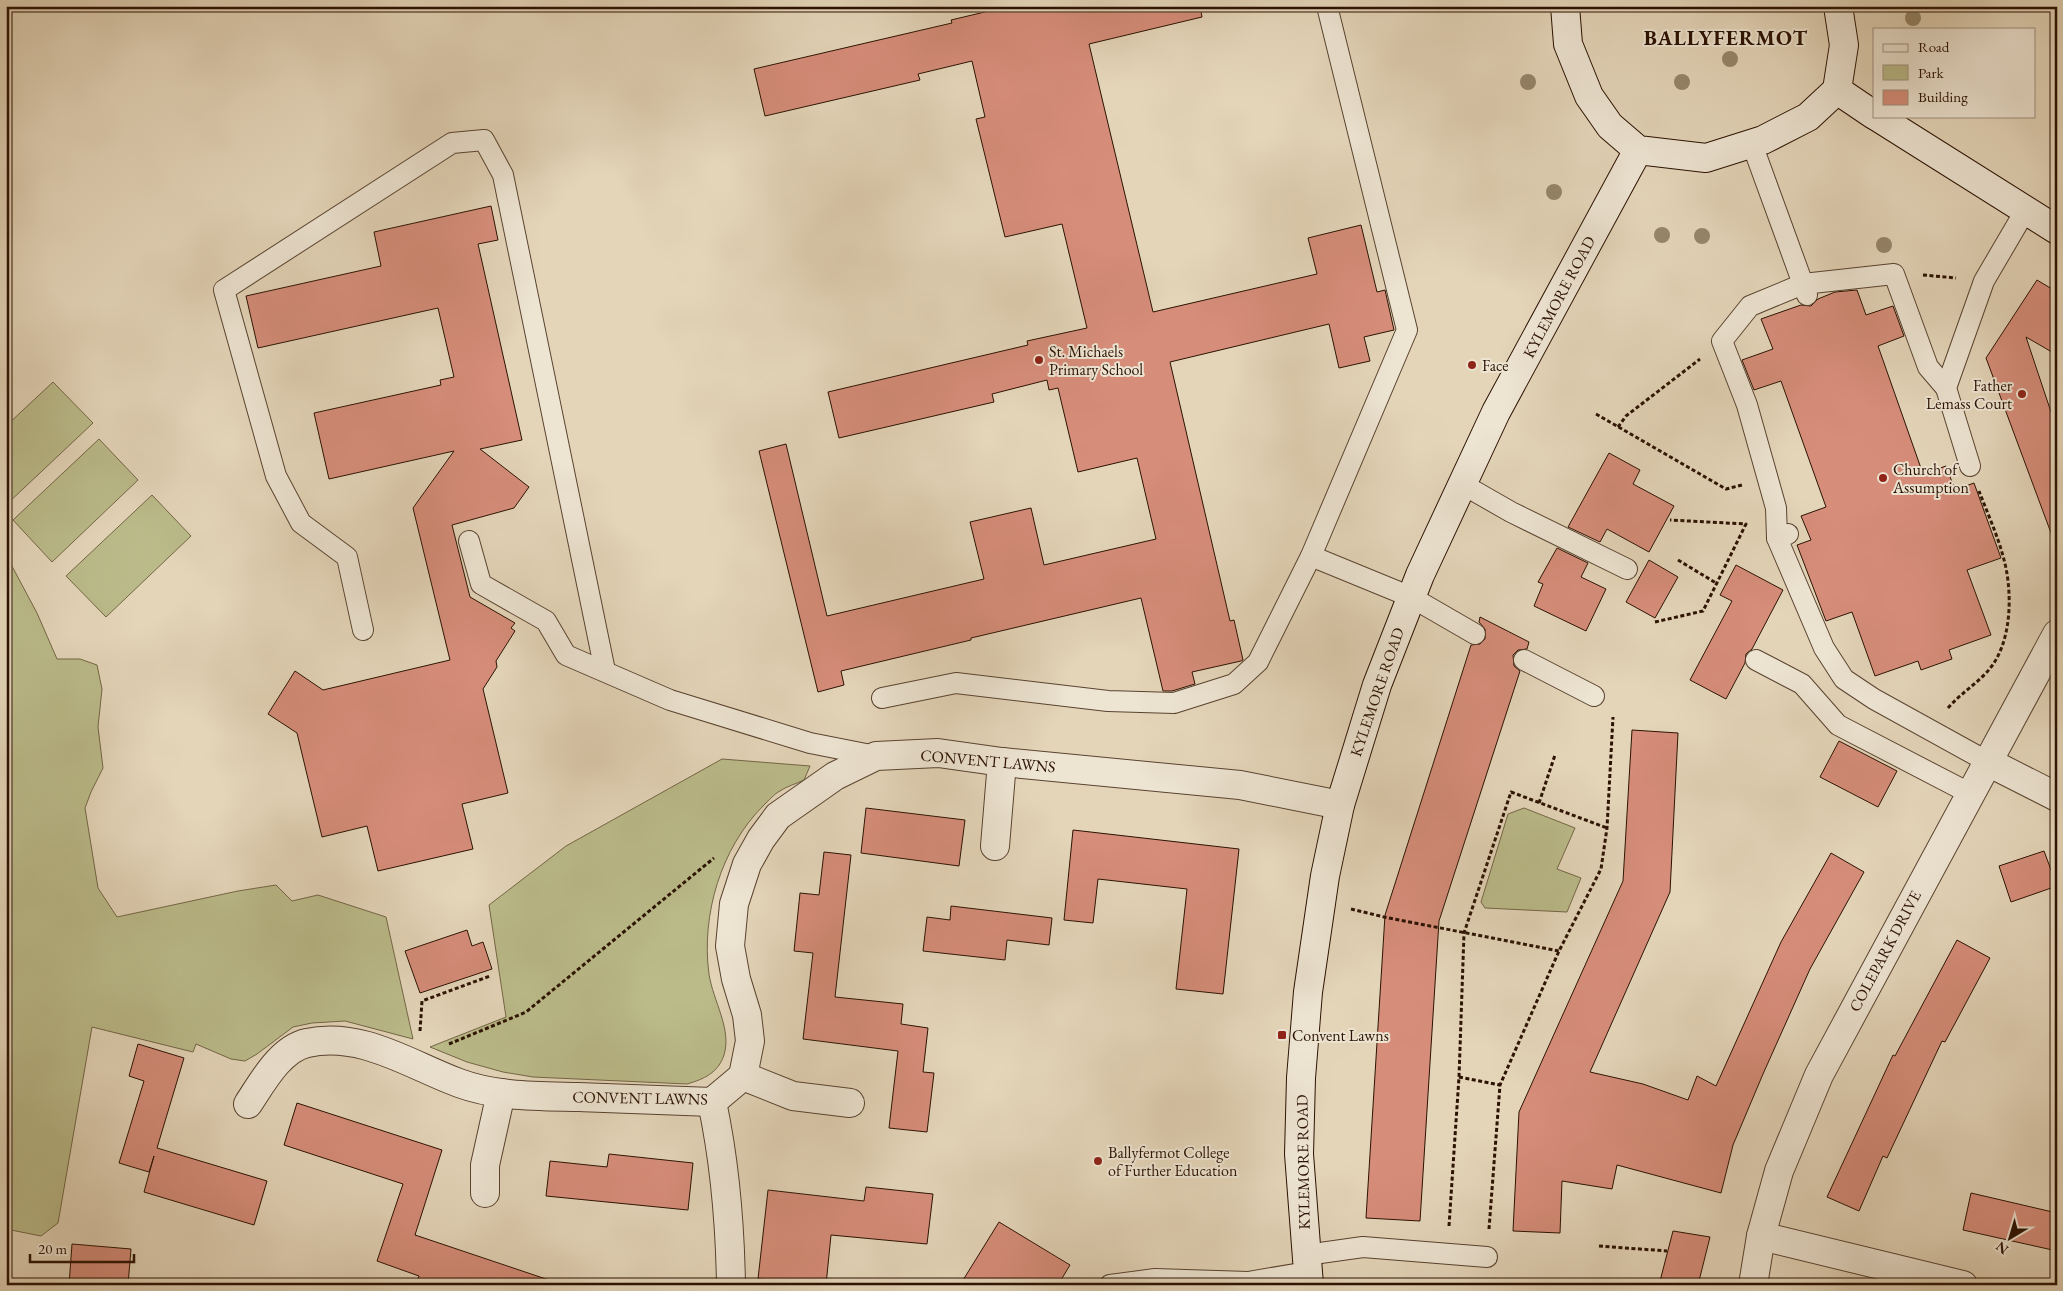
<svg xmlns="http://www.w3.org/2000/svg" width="2063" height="1291" viewBox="0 0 2063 1291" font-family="'EB Garamond',serif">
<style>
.green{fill:#bbbb8a;stroke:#736646}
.building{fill:#d68d7a;stroke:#2b1202}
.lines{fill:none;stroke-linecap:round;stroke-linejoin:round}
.lane-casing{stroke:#594330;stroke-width:22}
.street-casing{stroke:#594330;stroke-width:30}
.secondary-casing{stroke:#2b1202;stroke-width:30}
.path{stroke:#2b1202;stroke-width:3;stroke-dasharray:4 2.5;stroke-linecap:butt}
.lane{stroke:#ede4d2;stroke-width:20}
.street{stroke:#ede4d2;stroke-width:28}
.secondary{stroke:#ede4d2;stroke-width:28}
.tree{fill:#96866b}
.poi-dot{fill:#8f2418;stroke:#ede4d2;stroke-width:2}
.labels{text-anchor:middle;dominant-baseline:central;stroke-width:4;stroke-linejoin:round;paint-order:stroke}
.street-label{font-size:16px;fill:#2b1202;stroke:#ede4d2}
.poi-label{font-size:16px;fill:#2b1202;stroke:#ede4d2;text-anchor:start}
.district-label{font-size:21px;font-weight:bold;letter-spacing:1px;fill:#2b1202;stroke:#ede4d2}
</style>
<rect width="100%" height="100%" fill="#e4d5b9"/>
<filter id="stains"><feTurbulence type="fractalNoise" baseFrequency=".004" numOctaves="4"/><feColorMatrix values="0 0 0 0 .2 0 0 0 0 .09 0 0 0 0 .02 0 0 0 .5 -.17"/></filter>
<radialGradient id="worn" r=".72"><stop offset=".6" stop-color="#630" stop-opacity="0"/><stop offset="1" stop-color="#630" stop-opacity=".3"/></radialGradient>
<!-- green -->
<g class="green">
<path d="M 53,382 L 93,423 L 7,504 L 6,426 Z"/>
<path d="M 99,439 L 138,480 L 52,562 L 13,520 Z"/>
<path d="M 152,495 L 191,536 L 106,617 L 66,576 Z"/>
<path d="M 6,555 L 37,613 L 57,659 L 80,659 L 97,665 L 102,689 L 98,727 L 103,768 L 91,792 L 85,808 L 98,888 L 117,917 L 238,891 L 276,885 L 292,901 L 318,895 L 386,917 L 413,1039 L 345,1021 L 312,1023 L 293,1027 L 257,1054 L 245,1061 L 231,1059 L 196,1044 L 193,1052 L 92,1027 L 58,1223 L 41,1236 L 6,1229 Z"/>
<path d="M 722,759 L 810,766 L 804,780 C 796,784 787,786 780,791 C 774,794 768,801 763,806 C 721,848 701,915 709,974 C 713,1001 732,1029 724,1055 C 718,1073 704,1079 687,1084 L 533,1077 L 503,1072 L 467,1062 L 430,1047 L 506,1017 L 489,905 L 566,846 Z"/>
<path d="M 1524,808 L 1575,828 L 1557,869 L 1581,878 L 1567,912 L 1485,908 L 1481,902 L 1508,814 Z"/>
</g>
<!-- building -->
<g class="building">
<path d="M 1010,6 L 1200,6 L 1202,17 L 1089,44 L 1153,312 L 1317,274 L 1308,238 L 1361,225 L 1377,292 L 1385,290 L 1394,330 L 1364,337 L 1370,361 L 1339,368 L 1329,324 L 1170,362 L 1230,621 L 1234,620 L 1243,660 L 1241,661 L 1192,672 L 1195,684 L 1172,691 L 1163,691 L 1141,598 L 971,638 L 971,640 L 841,671 L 844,685 L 818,692 L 759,451 L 786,444 L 827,616 L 984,579 L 970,522 L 1031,508 L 1044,565 L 1156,539 L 1137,458 L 1078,472 L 1058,388 L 1049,390 L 1047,380 L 992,394 L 994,402 L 839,438 L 828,392 L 1028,345 L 1027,341 L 1087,328 L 1062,224 L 1005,237 L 976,119 L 985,117 L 972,61 L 918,74 L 920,80 L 765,116 L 754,69 L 952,23 L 951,20 Z"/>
<path d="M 491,206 L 498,240 L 478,244 L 522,440 L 480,449 L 529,487 L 514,508 L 452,525 L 470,597 L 515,623 L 511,628 L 515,631 L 496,661 L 497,667 L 483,689 L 508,793 L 462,804 L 473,849 L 378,871 L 367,826 L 322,837 L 297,733 L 268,714 L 295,671 L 323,690 L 450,660 L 413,508 L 454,451 L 329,479 L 314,413 L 441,385 L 440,380 L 454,377 L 438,308 L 258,348 L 246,296 L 381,266 L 374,232 Z"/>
<path d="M 2037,280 L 2057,292 L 2057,355 L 2026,337 L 2057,430 L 2057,541 L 2054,541 L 1986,358 Z"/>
<path d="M 1857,290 L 1866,315 L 1893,306 L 1904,336 L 1878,346 L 1923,474 L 1946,466 L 1955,490 L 1974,483 L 2001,558 L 1967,570 L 1991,635 L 1949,650 L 1952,659 L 1921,670 L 1918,661 L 1875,676 L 1852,612 L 1826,621 L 1797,545 L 1811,540 L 1801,516 L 1826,507 L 1781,381 L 1754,390 L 1742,360 L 1773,349 L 1761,319 L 1801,305 L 1811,306 L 1818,299 L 1835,292 Z"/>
<path d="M 1609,453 L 1640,470 L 1633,484 L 1674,506 L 1649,552 L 1607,529 L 1600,542 L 1568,527 Z"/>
<path d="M 1557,548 L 1588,563 L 1581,577 L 1606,589 L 1586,631 L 1534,606 L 1543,584 L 1538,582 Z"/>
<path d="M 1649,560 L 1678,577 L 1655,618 L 1626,602 Z"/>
<path d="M 1736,565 L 1783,590 L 1752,649 L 1746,654 L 1745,663 L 1726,699 L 1690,680 L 1732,601 L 1720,595 Z"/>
<path d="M 1480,617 L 1529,642 L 1527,649 L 1518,650 L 1513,655 L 1514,666 L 1520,671 L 1439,921 L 1420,1221 L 1366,1218 L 1385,915 L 1471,645 L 1480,644 L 1485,639 L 1485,629 L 1479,622 Z"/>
<path d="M 1632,730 L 1678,733 L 1670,892 L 1590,1072 L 1643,1084 L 1688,1100 L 1697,1076 L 1716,1086 L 1781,942 L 1831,853 L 1864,872 L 1810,969 L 1763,1074 L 1733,1145 L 1721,1193 L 1617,1165 L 1612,1189 L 1562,1181 L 1560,1233 L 1513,1231 L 1519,1112 L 1623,881 Z"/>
<path d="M 1839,741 L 1897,771 L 1878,807 L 1820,777 Z"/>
<path d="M 866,808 L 965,820 L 959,866 L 861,853 Z"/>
<path d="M 1073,830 L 1239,849 L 1223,994 L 1176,989 L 1187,889 L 1098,879 L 1093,923 L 1064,920 Z"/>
<path d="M 2044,851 L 2057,886 L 2011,902 L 1999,866 Z"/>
<path d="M 824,852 L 851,855 L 835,997 L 903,1004 L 901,1024 L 928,1028 L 923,1072 L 934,1073 L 927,1132 L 889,1128 L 898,1051 L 803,1039 L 813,953 L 794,951 L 800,893 L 819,895 Z"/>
<path d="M 951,906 L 1052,918 L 1049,945 L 1007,940 L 1005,960 L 923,951 L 927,917 L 950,920 Z"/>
<path d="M 467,930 L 472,946 L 483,942 L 492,969 L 420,993 L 405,951 Z"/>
<path d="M 1957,940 L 1990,958 L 1945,1042 L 1942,1041 L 1887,1158 L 1883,1156 L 1859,1211 L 1827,1197 L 1893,1055 L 1895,1056 Z"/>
<path d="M 138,1044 L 184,1058 L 157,1148 L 267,1181 L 254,1225 L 144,1192 L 154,1156 L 149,1172 L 119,1163 L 144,1081 L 129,1076 Z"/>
<path d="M 297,1103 L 442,1150 L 415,1235 L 549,1280 L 548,1285 L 416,1285 L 419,1276 L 377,1261 L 403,1184 L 284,1145 Z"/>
<path d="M 609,1154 L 693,1163 L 688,1210 L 546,1196 L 550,1161 L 607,1167 Z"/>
<path d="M 866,1187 L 933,1194 L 927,1244 L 831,1235 L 826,1285 L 758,1279 L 768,1190 L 864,1201 Z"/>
<path d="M 1971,1193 L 2057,1213 L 2057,1251 L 1963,1230 Z"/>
<path d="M 999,1222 L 1070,1265 L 1058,1285 L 960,1285 Z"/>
<path d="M 1673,1231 L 1710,1237 L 1698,1285 L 1659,1285 Z"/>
<path d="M 72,1244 L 131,1249 L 128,1285 L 69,1285 Z"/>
</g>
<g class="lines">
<!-- lane casing -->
<g class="lane-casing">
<g id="lane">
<path d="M 1752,144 L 1807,295"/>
<path d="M 1970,466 L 1946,388 L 1984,281 L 2025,211"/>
<path d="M 1462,484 L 1511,512 L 1627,569"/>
<path d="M 1788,534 L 1777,538 L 1824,648 L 1844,679 L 1874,699 L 1988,762"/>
<path d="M 1777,538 L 1776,508 L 1747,405 L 1722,341 L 1750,306 L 1803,284 L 1894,274 L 1928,367 L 1946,388"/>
<path d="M 469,541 L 481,584 L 546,621 L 566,655 L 670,700 L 810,743 L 876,756"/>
<path d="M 1311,556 L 1411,597 L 1475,634"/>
<path d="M 363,630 L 347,557 L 301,523 L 276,476 L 224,290 L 452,143 L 484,140 L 503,175 L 605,671"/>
<path d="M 1524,660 L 1594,696"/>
<path d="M 1756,660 L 1802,684 L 1838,725 L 1971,794"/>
<path d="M 882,698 L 956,683 L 1108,701 L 1174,703 L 1234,684 L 1258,662 L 1311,556 L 1407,330 L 1327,6"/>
<path d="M 1306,1255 L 1363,1247 L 1487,1257"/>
<path d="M 1110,1285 L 1155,1279 L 1248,1282 L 1307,1272"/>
</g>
</g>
<!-- street casing -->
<g class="street-casing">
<g id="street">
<path d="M 1988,762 L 2057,797"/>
<path d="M 995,846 L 1002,762"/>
<path d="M 743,1076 L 793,1096 L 850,1103"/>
<path d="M 712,1102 C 725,1163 730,1223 731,1285"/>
<path d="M 248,1104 C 262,1083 280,1049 307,1043 C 362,1031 410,1065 459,1083 C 496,1097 539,1096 579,1097 C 623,1099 667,1100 712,1102 L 743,1076 L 750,1041 L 747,1015 L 736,979 L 730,946 L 734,904 L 747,864 L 761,839 L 778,816 L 835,776 L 876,756 L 938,753 L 1002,762 L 1240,785 L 1340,805"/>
<path d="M 485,1193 L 485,1165 L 501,1093"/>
<path d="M 1761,1236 L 1963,1285"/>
<path d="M 1753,1285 L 1761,1236 L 1779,1171 L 1819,1075 L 2057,634"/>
</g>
</g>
<!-- secondary casing -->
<g class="secondary-casing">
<g id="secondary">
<path d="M 1565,6 L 1568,44 L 1589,96 L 1610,126 L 1638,150 L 1706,158 L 1763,140 L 1808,117 L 1837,90 L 1844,45 L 1838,6"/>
<path d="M 1837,90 L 1874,115"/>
<path d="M 1876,116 L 2057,230"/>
<path d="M 1309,1285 L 1299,1154 L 1301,1078 L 1308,992 L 1325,876 L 1340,805 L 1377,685 L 1420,575 L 1496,412 L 1638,150"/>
</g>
</g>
<!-- path -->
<g class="path">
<path d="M 1923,275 L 1956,278"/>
<path d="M 1596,414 L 1726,489 L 1742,485"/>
<path d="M 1618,427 L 1626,416 L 1700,359"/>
<path d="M 1678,560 L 1716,583"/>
<path d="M 1655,622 L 1703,611 L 1746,524 L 1670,520"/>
<path d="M 1948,708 C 1960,694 1975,685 1987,672 C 2013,644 2013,590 2003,556 C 1997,534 1987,512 1979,491"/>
<path d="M 1539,803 L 1555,755"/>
<path d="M 1351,909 L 1384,917 L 1559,951"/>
<path d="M 420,1031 L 422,1001 L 490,976"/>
<path d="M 449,1044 L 526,1012 L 714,858"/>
<path d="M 1459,1077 L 1500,1085"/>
<path d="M 1449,1226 L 1459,1077 L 1464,933 L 1511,792 L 1607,828"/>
<path d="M 1489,1229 L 1500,1085 L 1559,951 L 1601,869 L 1607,828 L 1613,717"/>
<path d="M 1599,1246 L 1667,1251"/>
</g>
<!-- lane -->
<use href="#lane" class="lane"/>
<!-- street -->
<use href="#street" class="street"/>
<!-- secondary -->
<use href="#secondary" class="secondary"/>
</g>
<!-- trees -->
<g class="tree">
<circle cx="1913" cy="18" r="8"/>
<circle cx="1730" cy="59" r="8"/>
<circle cx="1528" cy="82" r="8"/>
<circle cx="1682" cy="82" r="8"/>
<circle cx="1554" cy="192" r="8"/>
<circle cx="1662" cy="235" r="8"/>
<circle cx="1702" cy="236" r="8"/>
<circle cx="1884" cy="245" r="8"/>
</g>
<!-- markers -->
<g class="poi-dot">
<circle cx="1039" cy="360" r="5"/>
<circle cx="1472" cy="365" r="5"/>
<circle cx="2022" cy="394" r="5"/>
<circle cx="1883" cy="478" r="5"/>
<rect x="1277" y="1030" width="10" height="10" rx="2.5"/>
<circle cx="1098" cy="1161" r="5"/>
</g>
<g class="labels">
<!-- street labels -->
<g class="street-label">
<text transform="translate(1559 297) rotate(-62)">KYLEMORE ROAD</text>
<text transform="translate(1377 692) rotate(-71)">KYLEMORE ROAD</text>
<text transform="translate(988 761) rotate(5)">CONVENT LAWNS</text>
<text transform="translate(1885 951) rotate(-62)">COLEPARK DRIVE</text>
<text transform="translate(640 1098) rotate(1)">CONVENT LAWNS</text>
<text transform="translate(1303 1162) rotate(-91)">KYLEMORE ROAD</text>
</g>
<!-- poi labels -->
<g class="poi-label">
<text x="1049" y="351">St. Michaels<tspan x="1049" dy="18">Primary School</tspan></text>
<text x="1482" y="365">Face</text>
<text x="2012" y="385" text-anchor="end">Father<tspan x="2012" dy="18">Lemass Court</tspan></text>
<text x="1893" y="469">Church of<tspan x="1893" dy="18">Assumption</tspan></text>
<text x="1292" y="1035">Convent Lawns</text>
<text x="1108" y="1152">Ballyfermot College<tspan x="1108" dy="18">of Further Education</tspan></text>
</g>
<!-- district labels -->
<g class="district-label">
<text x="1726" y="37">BALLYFERMOT</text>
</g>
</g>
<!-- margin -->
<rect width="2063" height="1291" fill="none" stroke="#e4d5b9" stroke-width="25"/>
<rect x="8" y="8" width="2048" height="1276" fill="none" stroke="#2b1202" stroke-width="2.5"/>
<rect x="12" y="12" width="2038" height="1266" fill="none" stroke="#2b1202"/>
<!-- legend -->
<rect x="1873" y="28" width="162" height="90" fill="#ede4d2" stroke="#9f907f"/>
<rect x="1883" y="44" width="25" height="8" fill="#ede4d2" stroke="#9f907f"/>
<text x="1918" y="52" font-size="15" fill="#2b1202">Road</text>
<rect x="1883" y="65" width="25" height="15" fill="#bbbb8a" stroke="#9f907f"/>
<text x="1918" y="78" font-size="15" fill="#2b1202">Park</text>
<rect x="1883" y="90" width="25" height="15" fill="#d68d7a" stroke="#9f907f"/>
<text x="1918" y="102" font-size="15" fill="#2b1202">Building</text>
<!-- north arrow -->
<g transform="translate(2010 1238) rotate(218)" stroke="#ede4d2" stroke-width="4" paint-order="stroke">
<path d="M0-4L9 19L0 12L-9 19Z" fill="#2b1202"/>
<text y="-8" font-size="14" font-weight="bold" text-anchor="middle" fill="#2b1202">N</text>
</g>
<!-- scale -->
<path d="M30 1254v8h104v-8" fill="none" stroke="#2b1202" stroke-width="2.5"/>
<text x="38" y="1254" font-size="15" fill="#2b1202" stroke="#ede4d2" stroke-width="4" paint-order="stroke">20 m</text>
<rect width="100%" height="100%" filter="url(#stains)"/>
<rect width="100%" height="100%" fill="url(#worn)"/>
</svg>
